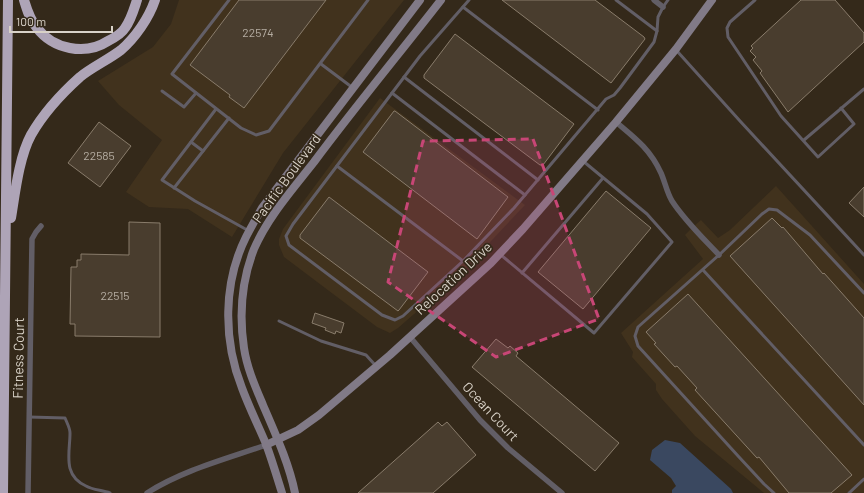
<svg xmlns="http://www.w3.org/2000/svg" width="864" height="493" viewBox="0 0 864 493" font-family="Barlow,sans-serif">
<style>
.built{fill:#41321d}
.water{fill:#3a4860}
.building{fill:#493d2e;stroke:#897c6b}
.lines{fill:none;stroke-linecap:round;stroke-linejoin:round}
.lane{stroke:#625e66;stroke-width:3}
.street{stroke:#625e66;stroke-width:5.5}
.secondary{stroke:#817a87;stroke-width:8}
.highway{stroke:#aea4b7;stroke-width:10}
.marked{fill:#c84676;fill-opacity:0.2;stroke:#c84676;stroke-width:3;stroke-dasharray:8 5;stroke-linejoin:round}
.labels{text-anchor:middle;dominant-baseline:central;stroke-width:3.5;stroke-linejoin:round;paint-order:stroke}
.number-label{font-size:12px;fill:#b5ada2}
.street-label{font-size:14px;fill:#d9d2c8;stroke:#34291a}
</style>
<rect width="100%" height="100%" fill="#34291a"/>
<!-- built -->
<g class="built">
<path d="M 179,0 L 404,0 L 283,153 L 232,237 L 188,209 L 149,207 L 126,192 L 162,140 L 119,105 L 98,81 L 153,47 L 171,24 Z"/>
<path d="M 380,98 L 525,205 L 461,273 L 398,328 L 390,333 L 377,327 L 284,257 L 279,245 L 279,239 L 283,229 Z"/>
<path d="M 776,186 L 864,284 L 864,493 L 764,493 L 695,436 L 662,399 L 656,390 L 656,384 L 632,357 L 633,352 L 621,333 L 703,259 L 685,235 L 693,227 L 701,220 L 718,238 L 730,230 Z"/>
</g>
<!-- water -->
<path class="water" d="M 665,440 L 680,443 L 731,489 L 733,493 L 672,493 L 672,490 L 676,486 L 671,478 L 650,460 L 652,450 Z"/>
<!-- building -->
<g class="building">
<path d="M 239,0 L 326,0 L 244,108 L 229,97 L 230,95 L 190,65 Z"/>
<path d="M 502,0 L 595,0 L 644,37 L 645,39 L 611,83 Z"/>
<path d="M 801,0 L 835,0 L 864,33 L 864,42 L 788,112 L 760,73 L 762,71 L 753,60 L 756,57 L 750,51 L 753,48 L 751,46 Z"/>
<path d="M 455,34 L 574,124 L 543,165 L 540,165 L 424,78 L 424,75 Z"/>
<path d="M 394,111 L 395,111 L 508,197 L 477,239 L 363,152 Z"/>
<path d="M 99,122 L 131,146 L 100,187 L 68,163 Z"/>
<path d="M 864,187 L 864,217 L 849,203 Z"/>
<path d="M 606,191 L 651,228 L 583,309 L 538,272 Z"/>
<path d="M 329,197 L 428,272 L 399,310 L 398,311 L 300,238 L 300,235 Z"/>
<path d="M 772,218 L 782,228 L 783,227 L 823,274 L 824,273 L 864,318 L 864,405 L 730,256 Z"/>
<path d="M 129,222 L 160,223 L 160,337 L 75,336 L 75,324 L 70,324 L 71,267 L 77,267 L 77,260 L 81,260 L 81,254 L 129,255 Z"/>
<path d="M 688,294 L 852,475 L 831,493 L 789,493 L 759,457 L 757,458 L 695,390 L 697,388 L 677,366 L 675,367 L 654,344 L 656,343 L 646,332 Z"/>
<path d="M 315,313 L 344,323 L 341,333 L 336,331 L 335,334 L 325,330 L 326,328 L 312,323 Z"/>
<path d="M 496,339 L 508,348 L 510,346 L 518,353 L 516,356 L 619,443 L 595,471 L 472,367 Z"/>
<path d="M 438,422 L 442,426 L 447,422 L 476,455 L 433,493 L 358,493 Z"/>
</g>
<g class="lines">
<!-- lane -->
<g class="lane">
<path d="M 229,0 L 172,74 L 241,128 L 256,135 L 269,131 L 368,0"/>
<path d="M 469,0 L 420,56 L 293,224 L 286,236 L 289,245 L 382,315 L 395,320 L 403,316 L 463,261 L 514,208 L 606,99 L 614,95 L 620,88 L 654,42 L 657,31 L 658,17 L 663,7 L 668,0"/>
<path d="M 616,0 L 657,31"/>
<path d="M 755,0 L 730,22 L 727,28 L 728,37 L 781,116 L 818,157 L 854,124 L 841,108"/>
<path d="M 463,7 L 598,110"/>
<path d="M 677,51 L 740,121 L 864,255"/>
<path d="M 321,64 L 353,88"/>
<path d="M 404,77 L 538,180"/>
<path d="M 162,91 L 184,107 L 196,93"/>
<path d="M 392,93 L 525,195"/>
<path d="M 216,109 L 162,180 L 195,201 L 249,231"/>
<path d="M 804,140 L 864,89"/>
<path d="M 191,142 L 203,151"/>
<path d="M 337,166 L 463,261"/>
<path d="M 174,188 L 229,118"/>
<path d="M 501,255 L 594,333 L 672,242 L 647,214 L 583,161"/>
<path d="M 703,270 L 864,445"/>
<path d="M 522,273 L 603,178"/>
<path d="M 279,321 L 321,341 L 366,355 L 376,366"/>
<path d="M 29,417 L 65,418 C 67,423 70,428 70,433 C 70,453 62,475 86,486 C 93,490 102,490 110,493"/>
<path d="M 774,493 L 764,484 L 739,457 L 638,346 L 635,336 L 638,327 L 719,255 L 762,214 L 769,209 L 777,210 L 810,235 L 864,293"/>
<path d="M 849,493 L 864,479"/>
</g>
<!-- street -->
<g class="street">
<path d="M 654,0 L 663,7"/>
<path d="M 616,122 C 635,138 650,149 661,173 C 665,182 667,193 672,201 C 685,221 703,238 719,255"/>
<path d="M 410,337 L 480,420 L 508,448 L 562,493"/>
<path d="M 28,493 L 32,239 L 36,232 L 41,226"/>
<path d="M 147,493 C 183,470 226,459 266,445"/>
</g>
<!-- secondary -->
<g class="secondary">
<path d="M 266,445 L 298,430 L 319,415 L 390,355 L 491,263 L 523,229 L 616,122 L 676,49 L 712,0"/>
<path d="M 282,493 C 277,477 272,460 266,444 C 258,425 249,407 242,388 C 223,340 223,283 246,237 C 251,227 257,217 262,208 L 420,0"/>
<path d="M 295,493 C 289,463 275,433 263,405 C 255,386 247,368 244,348 C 239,315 242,280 254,249 C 268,217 292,190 314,162 C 355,107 399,54 441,0"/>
</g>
<!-- highway -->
<g class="highway">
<path d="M 24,0 C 27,10 30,20 37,28 C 53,49 85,56 108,41 C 114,38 122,33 125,28 C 131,20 134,9 137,0"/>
<path d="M 11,218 C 15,194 19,157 31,135 C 43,114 61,94 80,77 C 92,67 108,60 121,50 C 135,38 149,18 155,0"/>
<path d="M 3,493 L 8,0"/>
</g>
</g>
<!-- marked area -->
<path class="marked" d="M 533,139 L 599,319 L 496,357 L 388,282 L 423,141 Z"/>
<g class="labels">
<!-- number labels -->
<g class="number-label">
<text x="258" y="32">22574</text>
<text x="99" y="155">22585</text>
<text x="115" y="295">22515</text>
</g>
<!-- street labels -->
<g class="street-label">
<text transform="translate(286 178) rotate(-54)">Pacific Boulevard</text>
<text transform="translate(453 278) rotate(-43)">Relocation Drive</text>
<text transform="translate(18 358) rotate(-89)">Fitness Court</text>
<text transform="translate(491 411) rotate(47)">Ocean Court</text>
</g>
</g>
<!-- scale -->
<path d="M10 26v6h102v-6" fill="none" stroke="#d9d2c8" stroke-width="2"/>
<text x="16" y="26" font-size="12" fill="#d9d2c8" stroke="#34291a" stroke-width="3" paint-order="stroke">100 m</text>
</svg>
